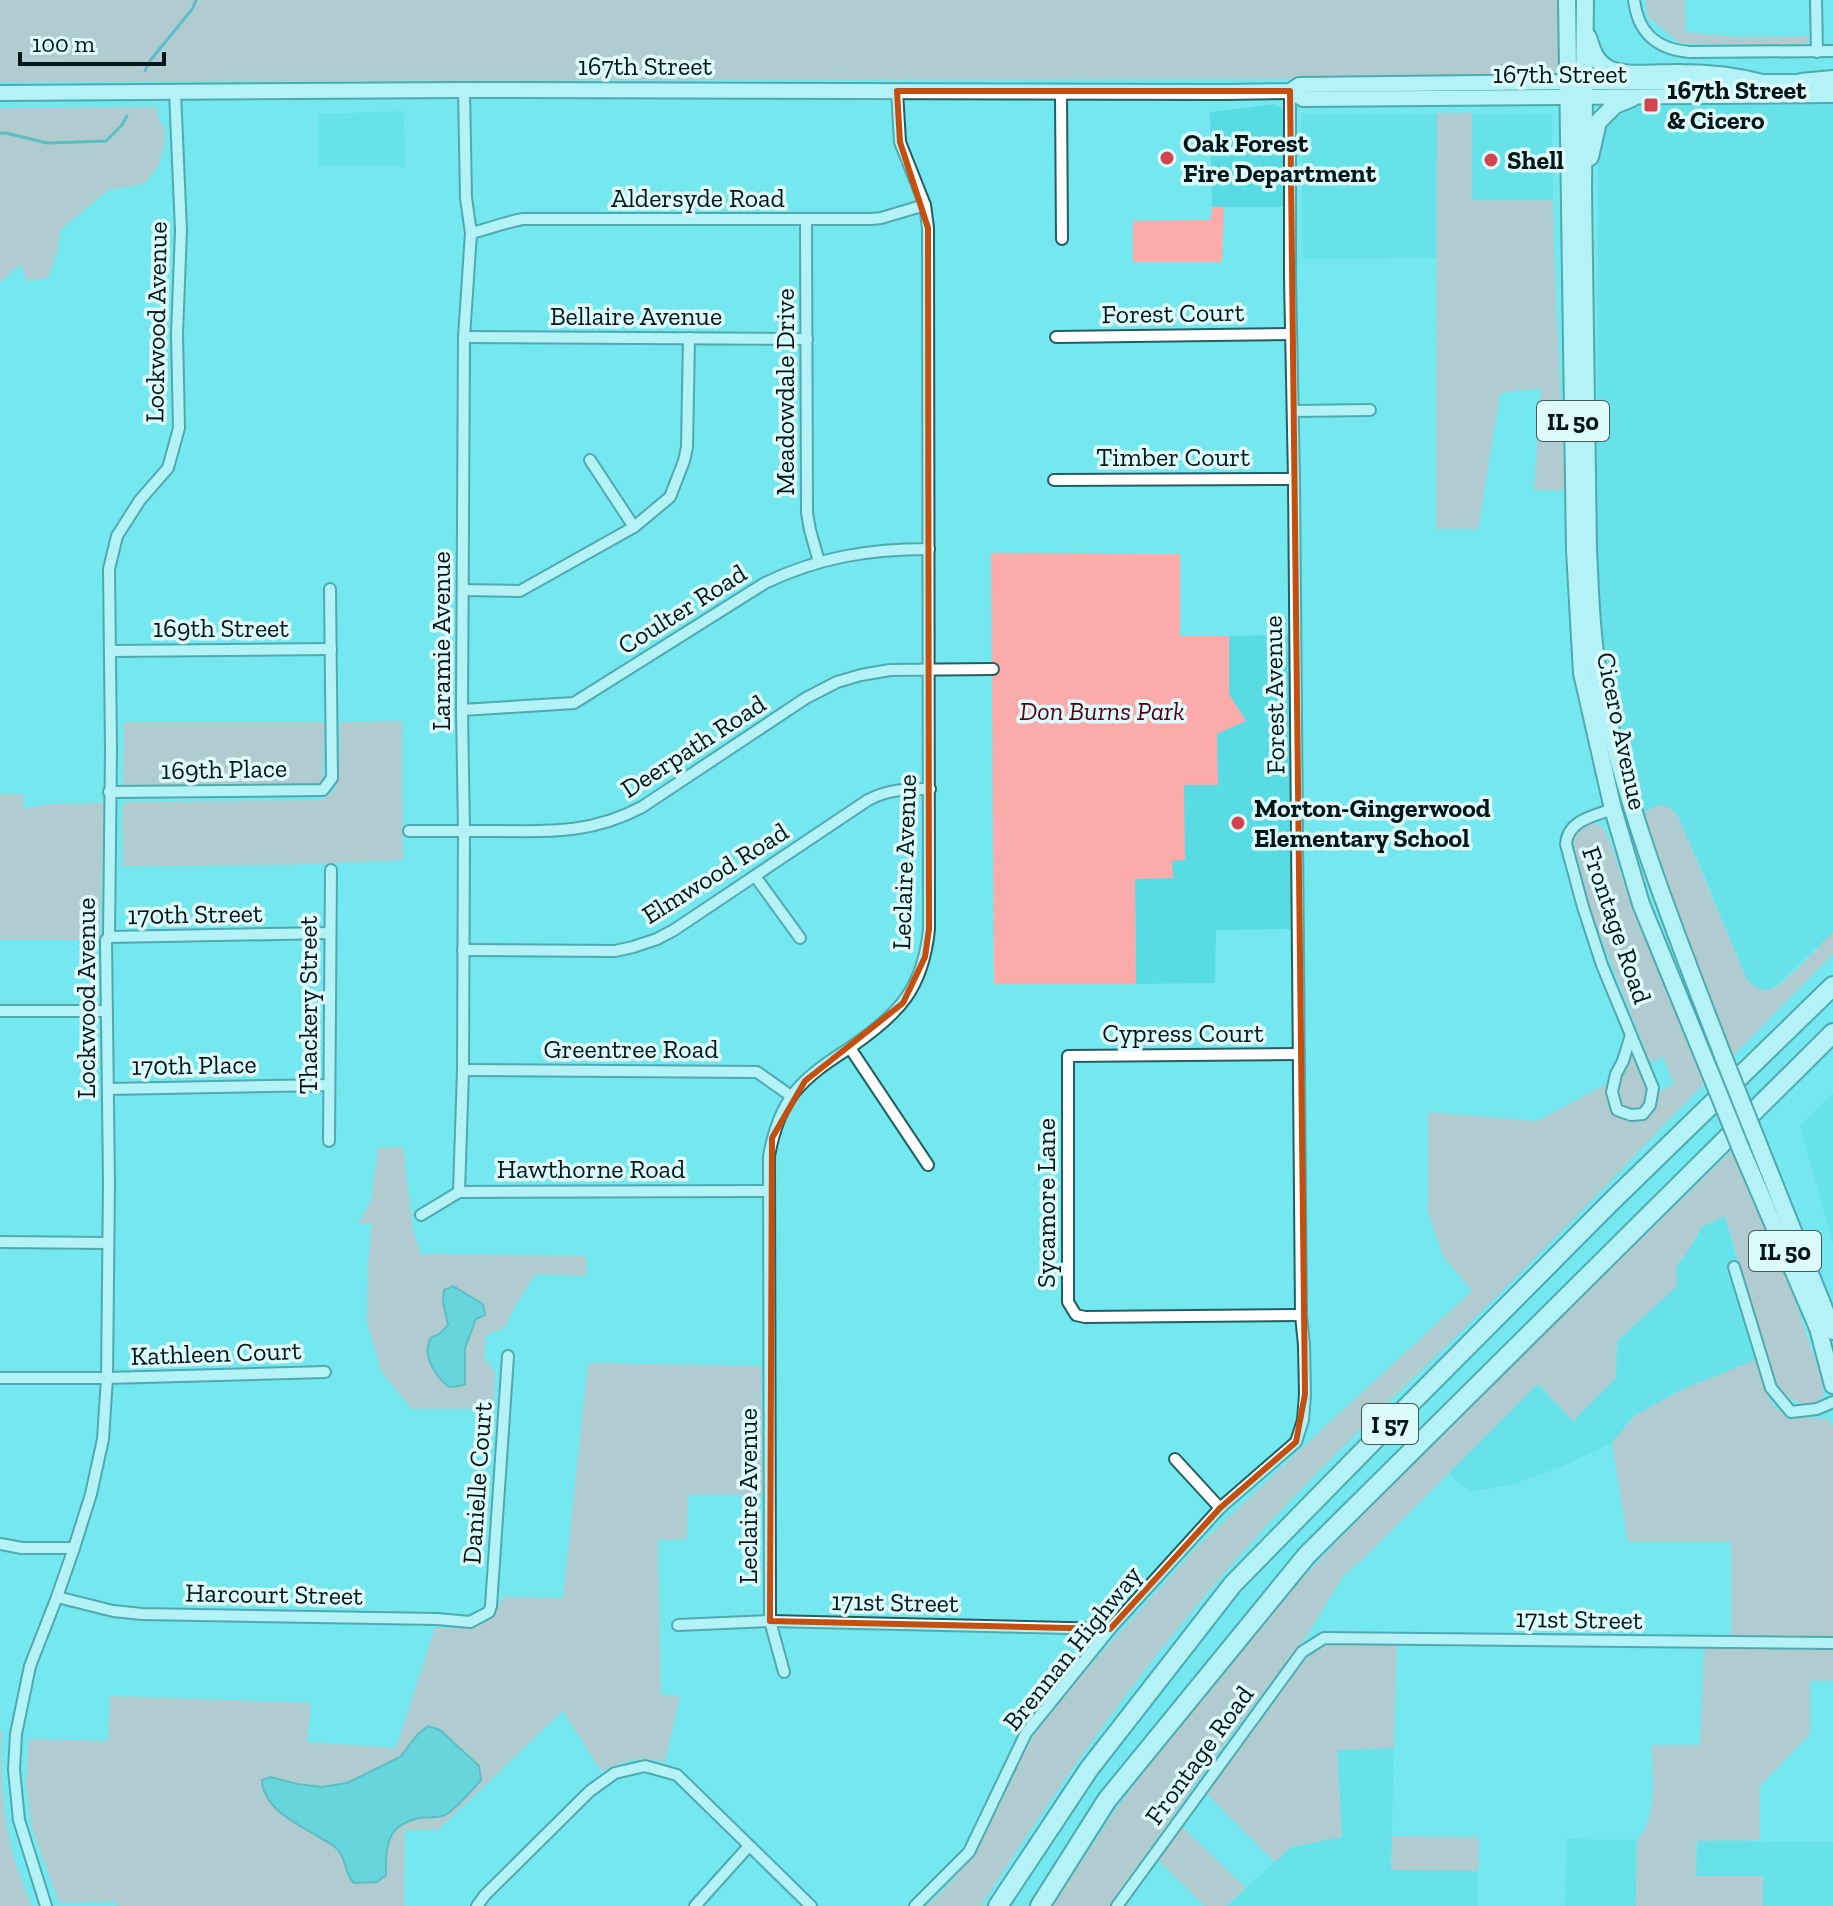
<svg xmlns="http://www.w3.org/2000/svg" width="1833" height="1906" viewBox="0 0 1833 1906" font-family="'Zilla Slab',serif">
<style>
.built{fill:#58dbe3}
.green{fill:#fbacaa;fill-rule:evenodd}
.water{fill:#58bfc6;stroke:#3e8c91;stroke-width:2}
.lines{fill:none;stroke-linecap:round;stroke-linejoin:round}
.stream{stroke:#3e8c91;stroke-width:3}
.street-casing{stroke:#215f63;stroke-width:14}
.secondary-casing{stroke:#215f63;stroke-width:18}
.primary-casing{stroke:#215f63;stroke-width:20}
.highway-casing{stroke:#215f63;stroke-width:22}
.street{stroke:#fff;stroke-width:10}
.secondary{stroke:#fff;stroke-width:14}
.primary{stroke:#fff;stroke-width:16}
.highway{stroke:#fff;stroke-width:18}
.primary-bridge-casing{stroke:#215f63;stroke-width:20;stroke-linecap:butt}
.primary-bridge{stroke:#fff;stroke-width:16}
.marked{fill:none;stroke:#c54f0e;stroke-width:6;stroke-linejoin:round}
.poi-dot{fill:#d4444e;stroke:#ddfbfd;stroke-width:3}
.labels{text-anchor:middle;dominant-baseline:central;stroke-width:7;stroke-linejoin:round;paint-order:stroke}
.shield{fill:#ddfbfd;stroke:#425a5b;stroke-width:2}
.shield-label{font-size:24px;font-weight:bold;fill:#001516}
.street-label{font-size:26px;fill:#001516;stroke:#ddfbfd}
.poi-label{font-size:26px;font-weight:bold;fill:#001516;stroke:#ddfbfd;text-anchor:start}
.park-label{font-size:26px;font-style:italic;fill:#54000e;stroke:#ddfbfd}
</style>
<rect width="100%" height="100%" fill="#75e8ef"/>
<!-- built -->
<g class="built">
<path d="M 1274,104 L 1281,108 L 1284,114 L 1284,207 L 1212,207 L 1210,112 Z"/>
<path d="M 1833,104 L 1833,932 L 1781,982 L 1769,990 L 1758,989 L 1747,981 L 1697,857 L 1641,818 L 1601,627 L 1597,544 L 1598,148 L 1601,126 L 1614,113 L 1631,106 Z"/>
<path d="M 404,111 L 405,167 L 318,167 L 318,114 Z"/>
<path d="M 1303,113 L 1437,113 L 1438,258 L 1303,259 L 1301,114 Z"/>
<path d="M 1472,113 L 1552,113 L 1553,200 L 1472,200 Z"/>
<path d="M 1289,635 L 1292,929 L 1216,930 L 1215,983 L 1136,984 L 1135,879 L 1173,877 L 1172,861 L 1184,785 L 1217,733 L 1229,694 L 1229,636 Z"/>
<path d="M 1833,1094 L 1833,1243 L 1800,1126 Z"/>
<path d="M 1724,1215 L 1766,1356 L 1679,1391 L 1634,1416 L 1612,1443 L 1563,1466 L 1511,1485 L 1472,1491 L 1460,1485 L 1448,1472 L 1538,1384 L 1574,1421 L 1616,1378 L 1617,1341 L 1677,1286 L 1676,1267 L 1690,1248 L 1702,1227 Z"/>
<path d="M 1394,1748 L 1391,1870 L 1478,1871 L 1477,1906 L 1226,1906 L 1291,1847 L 1342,1836 L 1337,1749 Z"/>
<path d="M 1567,1839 L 1637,1840 L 1636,1906 L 1565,1906 Z"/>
<path d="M 1697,1840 L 1833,1842 L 1833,1906 L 1763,1906 L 1763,1876 L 1696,1876 Z"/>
</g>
<!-- green -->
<g class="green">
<path d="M 0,0 L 1562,0 L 1560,68 L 1549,76 L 1541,78 L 0,82 Z"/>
<path d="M 1645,0 L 1685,0 L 1686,32 L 1738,37 L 1810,36 L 1806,45 L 1681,44 L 1648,17 Z"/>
<path d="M 157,107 L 159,120 L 165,129 L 165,141 L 159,165 L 144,184 L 108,190 L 60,230 L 57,253 L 48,278 L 26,281 L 21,264 L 0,282 L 0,108 Z"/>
<path d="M 1437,113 L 1472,113 L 1472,200 L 1553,200 L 1554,254 L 1565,490 L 1534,490 L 1541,388 L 1500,393 L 1478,529 L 1436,529 Z"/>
<path d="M 1212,207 L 1224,207 L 1222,262 L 1133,262 L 1133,221 L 1211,220 Z"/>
<path d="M 991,553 L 1180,554 L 1180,636 L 1229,636 L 1229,694 L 1246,721 L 1217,734 L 1218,785 L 1184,785 L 1185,860 L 1172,861 L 1173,878 L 1135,879 L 1136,984 L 994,984 Z"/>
<path d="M 402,721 L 403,860 L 286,865 L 123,866 L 122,807 L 126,802 L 321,800 L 334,791 L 339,776 L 340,722 Z"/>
<path d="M 124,722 L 324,722 L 323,781 L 317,785 L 123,786 Z"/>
<path d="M 0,794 L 24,794 L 24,809 L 51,804 L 104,803 L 100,940 L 0,940 Z"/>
<path d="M 1663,805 L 1671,809 L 1678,816 L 1747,980 C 1754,986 1760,992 1770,989 C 1786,984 1820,945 1833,932 L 1833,954 L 1732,1057 L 1681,932 L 1641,818 C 1646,809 1652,807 1663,805 Z"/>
<path d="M 1589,822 L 1602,826 L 1609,839 L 1634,912 L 1704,1084 C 1631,1158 1560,1235 1485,1308 C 1401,1391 1313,1472 1235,1561 C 1140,1669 1058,1785 981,1906 L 927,1906 L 955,1878 L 981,1838 L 1031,1739 L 1079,1678 L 1197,1547 L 1304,1446 L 1472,1291 L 1443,1256 L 1428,1212 L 1428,1112 L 1537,1121 L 1608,1083 C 1608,1089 1607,1098 1609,1104 C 1615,1126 1648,1124 1657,1105 C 1658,1101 1658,1096 1658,1092 L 1674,1084 L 1663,1057 L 1650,1062 L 1587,901 L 1573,840 L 1580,829 Z"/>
<path d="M 1631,1049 C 1636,1061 1647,1077 1647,1090 C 1647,1116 1616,1117 1616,1090 C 1616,1078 1627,1061 1631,1049 Z"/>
<path d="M 403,1147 L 413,1230 L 421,1254 L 586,1256 L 587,1276 L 535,1274 L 510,1315 L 505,1328 L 486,1335 L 484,1358 L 495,1372 L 494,1409 L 412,1409 L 382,1373 L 367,1322 L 368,1260 L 372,1224 L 358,1224 L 371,1200 L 378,1148 ZM 453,1286 L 483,1304 L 465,1348 L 465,1383 L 433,1336 L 440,1334 L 448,1324 L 443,1302 Z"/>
<path d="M 1732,1150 L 1792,1291 L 1821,1378 L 1824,1395 L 1812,1405 C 1785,1402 1782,1394 1771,1370 L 1725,1216 L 1702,1227 L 1690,1248 L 1676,1267 L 1677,1286 L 1617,1341 L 1616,1378 L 1573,1421 L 1538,1384 L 1363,1559 L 1343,1576 L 1308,1634 L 1222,1747 L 1109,1906 L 1052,1906 L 1114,1812 L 1168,1739 L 1283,1598 L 1426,1449 Z"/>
<path d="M 1757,1359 C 1771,1412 1771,1417 1829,1419 L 1833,1427 L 1833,1640 L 1731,1640 L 1731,1542 L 1628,1542 L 1612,1443 L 1634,1416 L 1679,1391 Z"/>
<path d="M 588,1363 L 761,1366 L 763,1495 L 688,1495 L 687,1539 L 658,1540 L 661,1695 L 680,1696 L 665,1762 C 640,1756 623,1761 601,1771 L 563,1711 L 438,1830 L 405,1830 L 404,1906 L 118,1906 L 117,1902 L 59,1903 L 32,1828 L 26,1784 L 29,1739 L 108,1741 L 110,1696 L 311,1703 L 307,1742 L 396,1748 L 435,1628 C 466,1628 491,1633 502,1597 L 563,1598 ZM 418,1734 C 448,1740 475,1746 481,1780 C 474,1788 453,1811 445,1815 C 438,1818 428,1817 420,1818 C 386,1825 386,1845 385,1875 L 347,1876 L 344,1860 L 337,1848 L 287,1817 L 297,1784 L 322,1787 L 347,1783 L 401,1757 Z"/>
<path d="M 1332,1643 L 1397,1644 L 1394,1748 L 1337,1750 L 1342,1837 L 1291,1847 L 1275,1862 L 1204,1791 L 1298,1666 L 1316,1650 Z"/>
<path d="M 1704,1648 L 1833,1650 L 1833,1681 L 1810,1681 L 1810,1734 L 1760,1786 L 1760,1840 L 1697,1841 L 1696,1876 L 1763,1876 L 1763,1906 L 1636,1906 L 1637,1840 C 1659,1816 1652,1776 1652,1745 L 1700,1745 Z"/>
<path d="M 0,1731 L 2,1731 C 0,1774 3,1816 14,1858 C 19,1874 26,1890 31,1906 L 0,1906 Z"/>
<path d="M 1180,1825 L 1246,1888 L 1226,1906 L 1205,1906 L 1155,1857 Z"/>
<path d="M 1392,1836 L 1479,1837 L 1478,1871 L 1391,1870 Z"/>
</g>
<!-- water -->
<g class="water">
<path d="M 453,1286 L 483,1304 L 485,1315 L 476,1319 L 465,1348 L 465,1384 L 460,1386 L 449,1387 C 437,1378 423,1358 429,1342 C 432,1334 433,1338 439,1334 C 441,1333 446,1327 448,1325 L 443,1302 L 444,1290 Z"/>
<path d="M 428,1726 L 440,1730 L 479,1766 L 481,1780 C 474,1788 453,1811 445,1815 C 438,1818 428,1817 420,1818 C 386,1825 386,1845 386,1875 L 377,1882 L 354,1883 C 344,1873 347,1860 338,1850 C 334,1845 328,1842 322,1839 C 300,1825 263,1810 262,1780 L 271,1777 L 297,1784 L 322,1787 L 347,1783 L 400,1757 L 418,1734 Z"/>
</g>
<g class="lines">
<!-- stream -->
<g class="stream">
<path d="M 145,71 L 149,62 L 193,8 L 196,0"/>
<path d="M 0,133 L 6,133 L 47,143 L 106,141 L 122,125 L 127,116"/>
</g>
<!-- street casing -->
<g class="street-casing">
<g id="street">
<path d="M 1634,0 C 1638,33 1656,49 1689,52 L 1833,51"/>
<path d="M 1816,0 L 1817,52"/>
<path d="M 1061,92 L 1062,239"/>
<path d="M 806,220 L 807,513 L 810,530 L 819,562"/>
<path d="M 471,233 C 489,229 505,222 523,219 L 871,219 L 881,218 L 925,205"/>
<path d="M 464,337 L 807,339"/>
<path d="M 1056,337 L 1291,334"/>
<path d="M 1293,411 L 1370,410"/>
<path d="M 590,460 L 634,527"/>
<path d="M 1054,480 L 1294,479"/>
<path d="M 463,590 L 520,591 L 634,527 L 670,497 L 684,461 L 687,447 L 689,338"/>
<path d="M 110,651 L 331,649"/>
<path d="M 462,710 L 574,703 L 765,583 C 819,557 870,549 929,549"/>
<path d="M 109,792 L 323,790 L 332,778 L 330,589"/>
<path d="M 1613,809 C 1594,816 1568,820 1566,844 L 1583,907 L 1602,965 L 1653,1088 L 1650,1105 L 1643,1114 L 1631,1115 L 1617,1110 L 1612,1092 L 1616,1074 L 1623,1061 L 1631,1035"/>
<path d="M 409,831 C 440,831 471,831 502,831 C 554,832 595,832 642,807 L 806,698 L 837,682 L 861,675 L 890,670 L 993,669"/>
<path d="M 755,876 L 800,938"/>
<path d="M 109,937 L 330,933"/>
<path d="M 463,950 L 615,951 L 633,947 L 657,939 L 674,930 L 868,800 C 889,789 907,789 930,789"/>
<path d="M 0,1011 L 107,1011"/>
<path d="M 850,1048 L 928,1165"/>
<path d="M 1299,1054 L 1068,1056 L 1068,1302 L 1076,1315 L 1085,1317 L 1301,1315"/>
<path d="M 463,1070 L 757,1072 L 791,1096"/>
<path d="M 108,1089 L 329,1085"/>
<path d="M 329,1141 L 331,870"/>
<path d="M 459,1192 L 463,1070 L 464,831 L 462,710 L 464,337 L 471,233 L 466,198 L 464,90"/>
<path d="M 421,1215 L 459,1192 L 768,1191"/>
<path d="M 0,1242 L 108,1243"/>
<path d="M 1734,1267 L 1771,1388 L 1791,1412 L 1817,1409 L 1833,1402"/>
<path d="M 0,1378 L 107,1378 L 325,1372"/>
<path d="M 1175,1459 L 1220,1508"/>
<path d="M 0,1544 L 22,1548 L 74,1548"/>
<path d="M 57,1597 L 113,1611 L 142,1614 L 437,1619 L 470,1622 L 489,1612 L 491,1606 L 508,1356"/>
<path d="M 678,1625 L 770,1621 L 1110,1629"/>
<path d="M 784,1672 L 770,1621 L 769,1156 C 773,1134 780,1111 794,1093 C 810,1073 830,1061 851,1047 C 899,1014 923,989 929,929 L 928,228 L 925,205 L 900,142 L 897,91"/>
<path d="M 46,1906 L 19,1820 L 14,1770 L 16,1734 L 30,1666 L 57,1597 L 74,1548 L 91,1494 L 103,1439 L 107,1378 L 109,1183 L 106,940 L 109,937 L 111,749 L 109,569 L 117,536 L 140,500 L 168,468 L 179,428 L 177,334 L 181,230 L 175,92"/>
<path d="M 477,1906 L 485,1895 L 590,1791 L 615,1773 L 645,1766 L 677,1775 L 811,1906"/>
<path d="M 695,1906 L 749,1846"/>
<path d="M 915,1906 L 969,1852 L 1026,1733 L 1110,1629 L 1220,1508 L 1296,1442 L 1303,1420 L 1305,1394 L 1304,1345 L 1301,1315 L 1294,479 L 1290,278 L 1290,91"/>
<path d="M 1117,1906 L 1302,1652 L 1324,1638 L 1833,1643"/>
</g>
</g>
<!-- secondary casing -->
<g class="secondary-casing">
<g id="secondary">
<path d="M 1290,91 L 1303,99 L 1833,95"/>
<path d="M 0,93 L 464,90 L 1223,92 L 1290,91 L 1299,85 L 1567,82 L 1809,82"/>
</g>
</g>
<!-- primary casing -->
<g class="primary-casing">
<g id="primary">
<path d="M 1567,0 L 1575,550 L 1582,673 L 1613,809 L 1641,904 L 1709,1070"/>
<path d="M 1585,0 L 1583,189 L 1588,549 C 1590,590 1591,632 1598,672 C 1623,804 1675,931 1723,1056"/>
<path d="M 1588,37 C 1592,50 1595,61 1607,68 C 1626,78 1661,72 1682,73 C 1709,73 1736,76 1762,83"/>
<path d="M 1590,157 L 1598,122 L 1615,105 L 1632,98"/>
<path d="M 1755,1136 L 1833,1331"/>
<path d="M 1741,1149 L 1818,1328 L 1833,1385"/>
</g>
</g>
<!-- highway casing -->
<g class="highway-casing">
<g id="highway">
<path d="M 1801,83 L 1833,80"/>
<path d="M 998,1906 L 1089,1769 L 1233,1584 L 1384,1430 L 1612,1201 L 1833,986"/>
<path d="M 1040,1906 L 1107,1800 L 1307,1555 L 1833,1033"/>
</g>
</g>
<!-- street -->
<use href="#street" class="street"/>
<!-- secondary -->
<use href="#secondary" class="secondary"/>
<!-- primary -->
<use href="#primary" class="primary"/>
<!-- highway -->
<use href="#highway" class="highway"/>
<!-- primary-bridge casing -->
<g class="primary-bridge-casing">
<g id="primary-bridge">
<path d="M 1723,1056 L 1755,1136"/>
<path d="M 1709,1070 L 1741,1149"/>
</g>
</g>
<!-- primary-bridge -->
<use href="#primary-bridge" class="primary-bridge"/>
</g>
<!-- marked area -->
<path d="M0 0H1833V1906H0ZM 897,91 L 1290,91 L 1305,1394 L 1296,1442 L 1220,1508 L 1110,1629 L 770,1621 L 772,1138 L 805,1081 L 903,1003 L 925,957 L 929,929 L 928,228 L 900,142 Z" fill="#75e8ef" fill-opacity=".55" fill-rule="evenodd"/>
<path class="marked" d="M 897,91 L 1290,91 L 1305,1394 L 1296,1442 L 1220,1508 L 1110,1629 L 770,1621 L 772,1138 L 805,1081 L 903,1003 L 925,957 L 929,929 L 928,228 L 900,142 Z"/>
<!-- markers -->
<g class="poi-dot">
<rect x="1643" y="97" width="16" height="16" rx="4"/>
<circle cx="1167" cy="158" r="8"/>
<circle cx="1491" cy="160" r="8"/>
<circle cx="1238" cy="823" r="8"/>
</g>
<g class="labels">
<!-- shield labels -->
<g class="shield">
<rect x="1537" y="401" width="72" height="40" rx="6"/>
<rect x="1749" y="1231" width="72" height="40" rx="6"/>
<rect x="1362" y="1404" width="56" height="40" rx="6"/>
</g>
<g class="shield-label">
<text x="1573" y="421">IL 50</text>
<text x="1785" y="1251">IL 50</text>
<text x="1390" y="1424">I 57</text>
</g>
<!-- street labels -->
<g class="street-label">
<text x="645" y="66">167th Street</text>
<text x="1560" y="74">167th Street</text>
<text x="698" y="198">Aldersyde Road</text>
<text transform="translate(1173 313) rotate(-1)">Forest Court</text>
<text x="636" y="316">Bellaire Avenue</text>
<text transform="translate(156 322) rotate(-89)">Lockwood Avenue</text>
<text transform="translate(785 392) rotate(-90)">Meadowdale Drive</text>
<text x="1173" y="457">Timber Court</text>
<text transform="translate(682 609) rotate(-32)">Coulter Road</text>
<text x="221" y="628">169th Street</text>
<text transform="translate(441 641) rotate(-90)">Laramie Avenue</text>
<text transform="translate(1274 695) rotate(-91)">Forest Avenue</text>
<text transform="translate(1622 731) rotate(78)">Cicero Avenue</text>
<text transform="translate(693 746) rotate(-33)">Deerpath Road</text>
<text transform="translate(224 769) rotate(-1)">169th Place</text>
<text transform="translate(904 862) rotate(-88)">Leclaire Avenue</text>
<text transform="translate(715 873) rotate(-32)">Elmwood Road</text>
<text transform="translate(195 914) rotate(-1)">170th Street</text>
<text transform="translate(1617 925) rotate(71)">Frontage Road</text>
<text transform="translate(86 998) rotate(-90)">Lockwood Avenue</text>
<text transform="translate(308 1005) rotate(-90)">Thackery Street</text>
<text x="1183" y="1033">Cypress Court</text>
<text x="631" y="1049">Greentree Road</text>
<text transform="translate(194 1065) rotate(-1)">170th Place</text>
<text x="591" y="1169">Hawthorne Road</text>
<text transform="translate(1046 1203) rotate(-90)">Sycamore Lane</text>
<text transform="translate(216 1353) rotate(-2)">Kathleen Court</text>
<text transform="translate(477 1483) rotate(-86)">Danielle Court</text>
<text transform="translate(748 1496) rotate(-90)">Leclaire Avenue</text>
<text transform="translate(274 1594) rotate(1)">Harcourt Street</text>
<text transform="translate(895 1602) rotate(1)">171st Street</text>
<text transform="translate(1579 1619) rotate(1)">171st Street</text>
<text transform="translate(1072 1648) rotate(-51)">Brennan Highway</text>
<text transform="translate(1199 1755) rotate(-54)">Frontage Road</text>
</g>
<!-- poi labels -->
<g class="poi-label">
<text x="1667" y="90">167th Street<tspan x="1667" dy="30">&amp; Cicero</tspan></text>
<text x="1183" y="143">Oak Forest<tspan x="1183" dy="30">Fire Department</tspan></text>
<text x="1507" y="160">Shell</text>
<text x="1254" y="808">Morton-Gingerwood<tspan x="1254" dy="30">Elementary School</tspan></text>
</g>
<!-- park labels -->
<g class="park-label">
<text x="1102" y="711">Don Burns Park</text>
</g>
</g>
<!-- scale -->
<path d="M20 52v12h144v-12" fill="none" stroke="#001516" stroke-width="4"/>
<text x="32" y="52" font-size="24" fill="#001516" stroke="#ddfbfd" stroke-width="6" paint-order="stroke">100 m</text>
</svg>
